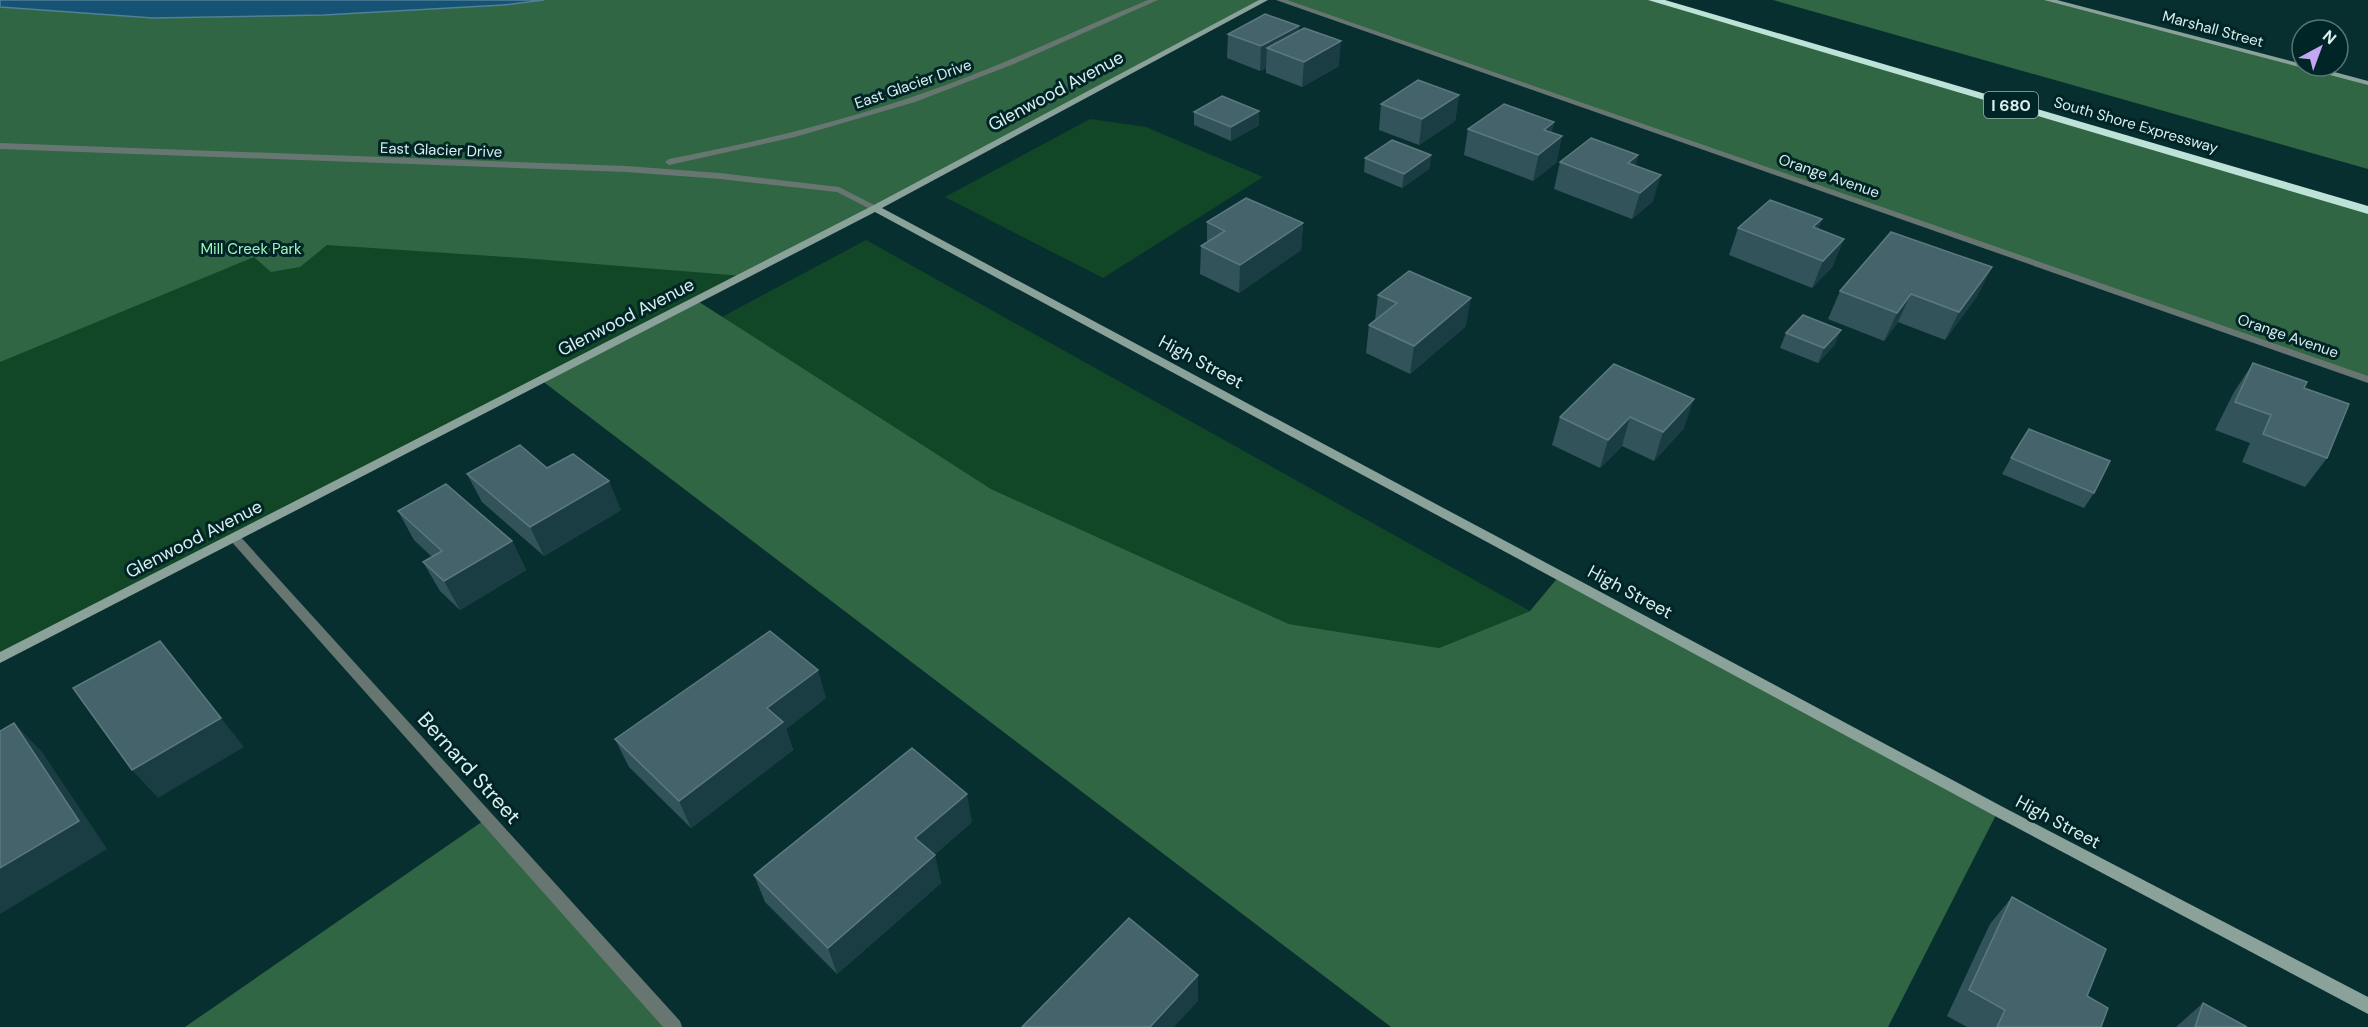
<svg xmlns="http://www.w3.org/2000/svg" width="2368" height="1027" viewBox="0 0 2368 1027" font-family="'DM Sans',sans-serif">
<style>
.green{fill:#114727}
.forest{fill:#306643}
.water{fill:#155274;stroke:#508198;stroke-width:1.5}
.lines{fill:none;stroke-linecap:round;stroke-linejoin:round}
.street{fill:#677671;fill-rule:evenodd}
.secondary{fill:#8aa29a;fill-rule:evenodd}
.highway{fill:#bde2d7;fill-rule:evenodd}
.wall{fill:#33535b}
.shaded-wall{fill:#1a3d43}
.building{fill:#45636b;stroke:#5c797f;stroke-width:1.5}
.labels{text-anchor:middle;dominant-baseline:central;stroke-width:6;stroke-linejoin:round;paint-order:stroke}
.far-street-label{font-size:15px;fill:#daeeed;stroke:#002526}
.far-park-label{font-size:15px;fill:#a2f4bb;stroke:#002526}
.shield{fill:#002526;stroke:#99b2b1;stroke-width:1.5}
.shield-label{font-size:16px;font-weight:bold;fill:#daeeed}
.street-label{font-size:18px;fill:#daeeed;stroke:#002526}
.near-street-label{font-size:21px;fill:#daeeed;stroke:#002526}
</style>
<rect width="100%" height="100%" fill="#082f30"/>
<!-- green -->
<g class="green">
<path d="M 0,0 L 1264,0 L 875,208 L 0,658 Z"/>
<path d="M 1090,119 L 1146,127 L 1263,177 L 1103,278 L 945,197 Z"/>
<path d="M 866,240 L 1530,611 L 1439,648 L 1289,624 L 991,489 L 720,318 Z"/>
</g>
<!-- forest -->
<g class="forest">
<path d="M 544,0 L 1264,0 L 743,276 L 522,258 L 327,245 L 300,267 L 271,272 L 254,257 L 0,362 L 0,7 L 153,18 L 324,15 L 503,5 Z"/>
<path d="M 1280,0 L 1653,0 L 2368,210 L 2368,380 Z"/>
<path d="M 1773,0 L 2048,0 L 2368,83 L 2368,169 Z"/>
<path d="M 696,300 L 991,489 L 1289,624 L 1439,648 L 1530,611 L 1560,575 L 1998,811 L 1888,1027 L 1391,1027 L 541,380 Z"/>
<path d="M 486,819 L 673,1027 L 185,1027 Z"/>
</g>
<!-- water -->
<path class="water" d="M 0,0 L 544,0 L 503,5 L 324,15 L 153,18 L 0,7 Z"/>
<g class="lines">
<!-- street -->
<g class="street">
<path d="M 1148,0 L 1158,0 L 1014,64 L 915,102 L 795,137 L 669,165 L 665,162 L 669,159 C 763,141 856,118 946,85 C 1015,60 1080,28 1148,0 Z"/>
<path d="M 1276,0 L 1287,0 L 2368,376 L 2368,383 Z"/>
<path d="M 0,143 L 626,166 L 720,173 L 839,187 L 880,208 L 875,211 L 872,210 L 837,192 L 720,179 L 626,172 L 0,149 Z"/>
<path d="M 234,533 L 238,534 L 680,1021 L 682,1027 L 663,1027 L 230,540 L 228,537 Z"/>
</g>
<!-- secondary -->
<g class="secondary">
<path d="M 1259,0 L 1268,0 L 882,208 L 2003,807 L 2368,997 L 2368,1014 L 1993,815 L 875,212 L 0,663 L 0,652 L 872,206 Z"/>
<path d="M 2044,0 L 2057,0 L 2302,64 L 2302,66 L 2312,66 L 2368,81 L 2368,85 Z"/>
</g>
<!-- highway -->
<path class="highway" d="M 1648,0 L 1665,0 L 2368,206 L 2368,214 Z"/>
</g>
<!-- wall -->
<g class="wall">
<path d="M 1299,26 L 1298,31 L 1339,66 L 1302,87 L 1266,73 L 1266,68 L 1260,71 L 1227,58 L 1228,34 Z"/>
<path d="M 1459,95 L 1455,121 L 1419,145 L 1379,130 L 1381,104 Z"/>
<path d="M 1194,112 L 1259,125 L 1231,141 L 1194,125 Z"/>
<path d="M 1468,129 L 1552,133 L 1557,162 L 1533,181 L 1464,155 Z"/>
<path d="M 1431,155 L 1429,169 L 1402,188 L 1364,172 L 1365,158 Z"/>
<path d="M 1560,162 L 1636,166 L 1653,201 L 1632,219 L 1554,189 Z"/>
<path d="M 1822,219 L 1818,229 L 1833,266 L 1812,288 L 1729,255 L 1738,228 Z"/>
<path d="M 1207,222 L 1303,223 L 1301,250 L 1239,293 L 1200,274 L 1201,246 L 1207,242 Z"/>
<path d="M 1840,291 L 1978,295 L 1945,340 L 1898,322 L 1884,341 L 1828,319 Z"/>
<path d="M 1378,295 L 1466,326 L 1410,374 L 1366,353 L 1369,325 L 1375,320 Z"/>
<path d="M 1786,333 L 1835,344 L 1818,363 L 1780,348 Z"/>
<path d="M 2253,363 L 2304,388 L 2327,458 L 2305,487 L 2242,462 L 2250,443 L 2215,430 L 2234,392 Z"/>
<path d="M 1614,364 L 1684,428 L 1654,461 L 1622,446 L 1600,468 L 1552,445 L 1560,417 Z"/>
<path d="M 2011,458 L 2094,493 L 2084,508 L 2002,474 Z"/>
<path d="M 547,468 L 621,510 L 544,556 L 482,502 L 467,474 Z"/>
<path d="M 398,511 L 512,541 L 526,570 L 460,610 L 440,591 L 423,562 L 432,557 L 414,540 Z"/>
<path d="M 826,698 L 786,729 L 793,750 L 691,828 L 629,767 L 615,739 Z"/>
<path d="M 972,822 L 934,855 L 941,883 L 837,974 L 765,902 L 754,875 Z"/>
<path d="M 2012,897 L 2087,996 L 2101,1027 L 1967,1027 L 1947,1016 L 1990,924 Z"/>
<path d="M 2203,1003 L 2247,1027 L 2176,1027 Z"/>
</g>
<!-- shaded-wall -->
<g class="shaded-wall">
<path d="M 1299,26 L 1297,50 L 1267,48 L 1266,68 L 1260,71 L 1261,46 Z"/>
<path d="M 1341,41 L 1339,66 L 1302,87 L 1304,62 Z"/>
<path d="M 1459,95 L 1455,121 L 1419,145 L 1422,119 Z"/>
<path d="M 1259,111 L 1259,125 L 1231,141 L 1231,127 Z"/>
<path d="M 1554,122 L 1549,146 L 1562,136 L 1557,162 L 1533,181 L 1544,130 Z"/>
<path d="M 1431,155 L 1429,169 L 1402,188 L 1404,174 Z"/>
<path d="M 1638,155 L 1632,182 L 1628,163 Z"/>
<path d="M 1661,175 L 1653,201 L 1632,219 L 1640,193 Z"/>
<path d="M 1822,219 L 1812,246 L 1803,254 L 1813,227 Z"/>
<path d="M 1303,223 L 1301,250 L 1239,293 L 1240,265 Z"/>
<path d="M 1844,239 L 1833,266 L 1812,288 L 1823,261 Z"/>
<path d="M 1992,267 L 1978,295 L 1945,340 L 1959,312 Z"/>
<path d="M 1911,294 L 1898,322 L 1884,341 L 1897,313 Z"/>
<path d="M 1471,298 L 1466,326 L 1410,374 L 1414,346 Z"/>
<path d="M 1841,330 L 1835,344 L 1818,363 L 1824,348 Z"/>
<path d="M 1694,399 L 1684,428 L 1654,461 L 1663,432 Z"/>
<path d="M 1630,417 L 1622,446 L 1600,468 L 1608,440 Z"/>
<path d="M 609,481 L 621,510 L 544,556 L 530,527 Z"/>
<path d="M 512,541 L 526,570 L 460,610 L 444,581 Z"/>
<path d="M 160,641 L 244,747 L 158,798 L 132,770 Z"/>
<path d="M 818,670 L 826,698 L 786,729 L 793,750 L 691,828 L 679,801 L 767,708 Z"/>
<path d="M 14,723 L 42,752 L 107,849 L 0,914 L 0,868 Z"/>
<path d="M 967,794 L 972,822 L 922,866 L 915,838 Z"/>
<path d="M 935,855 L 941,883 L 837,974 L 828,948 Z"/>
<path d="M 1198,975 L 1198,1001 L 1174,1027 L 1150,1027 Z"/>
</g>
<!-- building -->
<g class="building">
<path d="M 1265,14 L 1299,26 L 1261,46 L 1228,34 Z"/>
<path d="M 1304,28 L 1341,41 L 1304,62 L 1267,48 Z"/>
<path d="M 1418,80 L 1459,95 L 1422,119 L 1381,104 Z"/>
<path d="M 1222,96 L 1259,111 L 1231,127 L 1194,112 Z"/>
<path d="M 1504,104 L 1554,122 L 1544,130 L 1562,136 L 1538,155 L 1468,129 Z"/>
<path d="M 1591,138 L 1638,155 L 1628,163 L 1661,175 L 1640,193 L 1560,162 Z"/>
<path d="M 1392,140 L 1431,155 L 1404,174 L 1365,158 Z"/>
<path d="M 1246,198 L 1303,223 L 1240,265 L 1201,246 L 1225,231 L 1207,222 Z"/>
<path d="M 1770,200 L 1822,219 L 1813,227 L 1844,239 L 1823,261 L 1738,228 Z"/>
<path d="M 1891,232 L 1992,267 L 1959,312 L 1911,294 L 1897,313 L 1840,291 Z"/>
<path d="M 1409,271 L 1471,298 L 1414,346 L 1369,325 L 1397,303 L 1378,295 Z"/>
<path d="M 1803,315 L 1841,330 L 1824,348 L 1786,333 Z"/>
<path d="M 2253,363 L 2307,382 L 2304,388 L 2349,404 L 2327,458 L 2263,434 L 2271,415 L 2235,402 Z"/>
<path d="M 1614,364 L 1694,399 L 1663,432 L 1630,417 L 1608,440 L 1560,417 Z"/>
<path d="M 2029,429 L 2110,461 L 2094,493 L 2011,458 Z"/>
<path d="M 520,445 L 547,468 L 573,454 L 609,481 L 530,527 L 467,474 Z"/>
<path d="M 446,484 L 512,541 L 444,581 L 423,562 L 442,551 L 398,511 Z"/>
<path d="M 770,631 L 818,670 L 767,708 L 783,722 L 679,801 L 615,739 Z"/>
<path d="M 160,641 L 221,718 L 132,770 L 73,688 Z"/>
<path d="M 14,723 L 79,821 L 0,868 L 0,731 Z"/>
<path d="M 912,748 L 967,794 L 915,838 L 935,855 L 828,948 L 754,875 Z"/>
<path d="M 2012,897 L 2106,949 L 2087,996 L 2108,1008 L 2101,1027 L 1997,1027 L 2005,1010 L 1969,990 Z"/>
<path d="M 1129,918 L 1198,975 L 1150,1027 L 1022,1027 Z"/>
<path d="M 2203,1003 L 2247,1027 L 2195,1027 Z"/>
</g>
<g class="labels">
<!-- far-street labels -->
<g class="far-street-label">
<text transform="translate(2213 29) rotate(15)">Marshall Street</text>
<text transform="translate(913 84) rotate(-19)">East Glacier Drive</text>
<text transform="translate(2136 125) rotate(16)">South Shore Expressway</text>
<text transform="translate(441 150) rotate(2)">East Glacier Drive</text>
<text transform="translate(1829 176) rotate(19)">Orange Avenue</text>
<text transform="translate(2288 336) rotate(19)">Orange Avenue</text>
</g>
<!-- far-park labels -->
<g class="far-park-label">
<text x="251" y="249">Mill Creek Park</text>
</g>
<!-- shield labels -->
<rect class="shield" x="1984" y="92" width="54" height="26" rx="4.5"/>
<g class="shield-label">
<text x="2011" y="105">I 680</text>
</g>
<!-- street labels -->
<g class="street-label">
<text transform="translate(1056 91) rotate(-28)">Glenwood Avenue</text>
<text transform="translate(626 317) rotate(-27)">Glenwood Avenue</text>
<text transform="translate(1201 362) rotate(28)">High Street</text>
<text transform="translate(194 539) rotate(-27)">Glenwood Avenue</text>
<text transform="translate(1630 592) rotate(28)">High Street</text>
<text transform="translate(2058 822) rotate(28)">High Street</text>
</g>
<!-- near-street labels -->
<g class="near-street-label">
<text transform="translate(469 768) rotate(48)">Bernard Street</text>
</g>
</g>
<!-- north arrow -->
<g transform="translate(2320 48) rotate(41)"><circle r="28" fill="#002526" stroke="#577576" stroke-width="1.5"/>
<path d="M0-4.5L10 22L0 15L-10 22Z" fill="#c5a6f0"/>
<text y="-9" font-size="16" font-weight="bold" text-anchor="middle" fill="#daeeed">N</text>
</g>
</svg>
